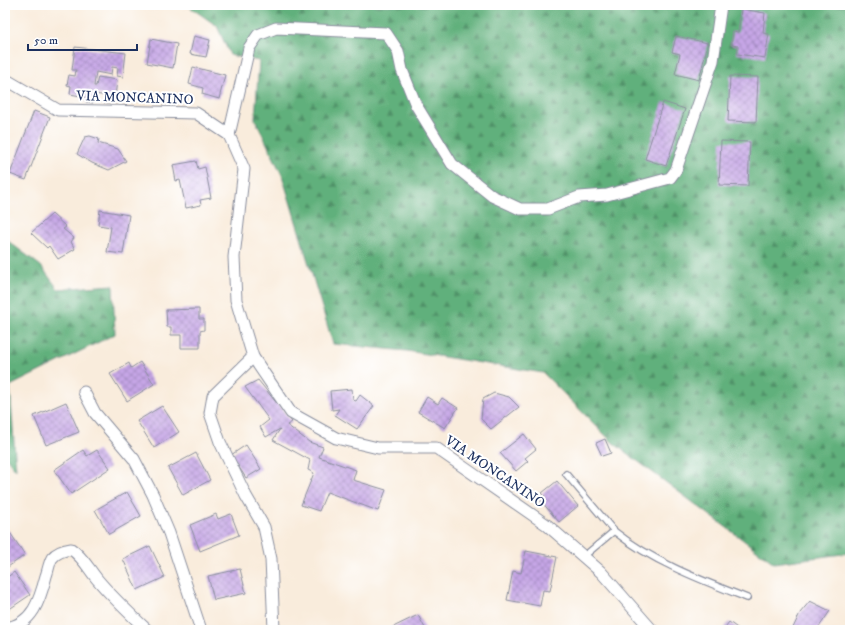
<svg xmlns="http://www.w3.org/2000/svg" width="855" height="635" viewBox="0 0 855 635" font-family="'IM FELL DW Pica',serif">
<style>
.forest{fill:url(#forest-firs);stroke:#3e706c}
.building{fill:url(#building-cross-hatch)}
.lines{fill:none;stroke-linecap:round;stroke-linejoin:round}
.lane-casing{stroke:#8a8e9d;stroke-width:8}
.street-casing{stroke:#8a8e9d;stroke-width:13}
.lane{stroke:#fff;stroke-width:5.5}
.street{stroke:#fff;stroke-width:11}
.labels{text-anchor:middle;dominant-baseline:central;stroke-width:4;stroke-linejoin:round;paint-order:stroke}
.street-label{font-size:14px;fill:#1b2f5e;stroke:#fff}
</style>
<defs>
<pattern id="forest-firs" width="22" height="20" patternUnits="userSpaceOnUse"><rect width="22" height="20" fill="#61b07b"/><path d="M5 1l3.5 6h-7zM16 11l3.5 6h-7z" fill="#4f9068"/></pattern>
<pattern id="building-cross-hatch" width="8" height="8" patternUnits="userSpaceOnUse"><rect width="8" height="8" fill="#c6a6e6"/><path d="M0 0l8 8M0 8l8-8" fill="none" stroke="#a088be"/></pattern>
</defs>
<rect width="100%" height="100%" fill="#fff"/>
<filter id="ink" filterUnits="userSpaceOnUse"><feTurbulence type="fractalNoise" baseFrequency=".025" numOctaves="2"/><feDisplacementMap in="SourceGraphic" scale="8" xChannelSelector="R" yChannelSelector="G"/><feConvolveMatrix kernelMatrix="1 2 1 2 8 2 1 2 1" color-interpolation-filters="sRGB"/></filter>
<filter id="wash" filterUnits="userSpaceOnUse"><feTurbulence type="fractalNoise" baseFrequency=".012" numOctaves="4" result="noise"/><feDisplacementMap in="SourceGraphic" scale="16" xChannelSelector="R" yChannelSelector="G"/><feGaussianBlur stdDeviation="0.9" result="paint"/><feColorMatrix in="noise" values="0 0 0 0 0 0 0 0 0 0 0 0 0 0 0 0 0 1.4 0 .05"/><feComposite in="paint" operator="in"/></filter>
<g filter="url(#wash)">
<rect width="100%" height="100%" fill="#f9ecdc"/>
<!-- forest -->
<g class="forest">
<path d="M 187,5 L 850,5 L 850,553 L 774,563 L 612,442 L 543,373 L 407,351 L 333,344 L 282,175 L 255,119 L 259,61 L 230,55 L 217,26 Z"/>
<path d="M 5,235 L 8,241 L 41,266 L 58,289 L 113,285 L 115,334 L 10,386 L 16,470 L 5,456 Z"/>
</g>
<g id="blocks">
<!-- building -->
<g class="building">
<path d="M 741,9 L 765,13 L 763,33 L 769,34 L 765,58 L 737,54 L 738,46 L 731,45 L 733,31 L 738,32 Z"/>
<path d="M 194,36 L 210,40 L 206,57 L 190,54 Z"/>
<path d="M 676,36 L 708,43 L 699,80 L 675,74 L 680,54 L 672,52 Z"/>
<path d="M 151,39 L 177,44 L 173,68 L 147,63 Z"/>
<path d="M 75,47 L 126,53 L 123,77 L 117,76 L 118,68 L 112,67 L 111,75 L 96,72 L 94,86 L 96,86 L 98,77 L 117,80 L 115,97 L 94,94 L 93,103 L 86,102 L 86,97 L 70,94 L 71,86 L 67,85 L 69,75 L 75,76 L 76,70 L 72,70 Z"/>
<path d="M 193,67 L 225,75 L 219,99 L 202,94 L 203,88 L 189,84 Z"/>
<path d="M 730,76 L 758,77 L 756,122 L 728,121 Z"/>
<path d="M 663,102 L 685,109 L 666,166 L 645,159 Z"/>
<path d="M 34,111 L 50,117 L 26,180 L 10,174 Z"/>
<path d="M 90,136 L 99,139 L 98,143 L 118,149 L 126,161 L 109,170 L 92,163 L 77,154 L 85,137 Z"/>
<path d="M 721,141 L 750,142 L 748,186 L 719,185 Z"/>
<path d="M 196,161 L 198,169 L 205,167 L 211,198 L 200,200 L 201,205 L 186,208 L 180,180 L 176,181 L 173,165 Z"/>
<path d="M 100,210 L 129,215 L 123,254 L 107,252 L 111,227 L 98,225 Z"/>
<path d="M 52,214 L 66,227 L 63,229 L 74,238 L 71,242 L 75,249 L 58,259 L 49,246 L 47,248 L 31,233 Z"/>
<path d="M 199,309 L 199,319 L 204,319 L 204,330 L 200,331 L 200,348 L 181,348 L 181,335 L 171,335 L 171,327 L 167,327 L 166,310 Z"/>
<path d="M 140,362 L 154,384 L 127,401 L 110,374 L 129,363 L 131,368 Z"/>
<path d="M 258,380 L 292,422 L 287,425 L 309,442 L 323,447 L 319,457 L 356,470 L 353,480 L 386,490 L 378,511 L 327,492 L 319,511 L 301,505 L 314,473 L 308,470 L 310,460 L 273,440 L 280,429 L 266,437 L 260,427 L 269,420 L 245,387 Z"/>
<path d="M 352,389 L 353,400 L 356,401 L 360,395 L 374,406 L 357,429 L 335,415 L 339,409 L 332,410 L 330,391 Z"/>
<path d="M 494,393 L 509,397 L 519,407 L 491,429 L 481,419 L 483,399 Z"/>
<path d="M 427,397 L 438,404 L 442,398 L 458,408 L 445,428 L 418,412 Z"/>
<path d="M 66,402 L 79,432 L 46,445 L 34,416 Z"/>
<path d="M 162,406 L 179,432 L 154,448 L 137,421 Z"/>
<path d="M 524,434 L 536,449 L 525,458 L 528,461 L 516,471 L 500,453 Z"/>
<path d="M 605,439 L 611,453 L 602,456 L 596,443 Z"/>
<path d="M 246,445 L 261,469 L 246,478 L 231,455 Z"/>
<path d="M 83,450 L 87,456 L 97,450 L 110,468 L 71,494 L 54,470 Z"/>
<path d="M 196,453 L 210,480 L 183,495 L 168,468 Z"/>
<path d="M 557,481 L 578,506 L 559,522 L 540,500 L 545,496 L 542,493 Z"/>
<path d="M 127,492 L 141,516 L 109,534 L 95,510 Z"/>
<path d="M 216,514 L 218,519 L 231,514 L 239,535 L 200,551 L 190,525 Z"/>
<path d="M 9,531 L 25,555 L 5,569 L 5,534 Z"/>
<path d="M 150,546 L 165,577 L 137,590 L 123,559 Z"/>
<path d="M 526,551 L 557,557 L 550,591 L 543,590 L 540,606 L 507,600 L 513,571 L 521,573 Z"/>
<path d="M 240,569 L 246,593 L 214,600 L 208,576 Z"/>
<path d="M 14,572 L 30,595 L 5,612 L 5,579 Z"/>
<path d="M 810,601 L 830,611 L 817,630 L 792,630 L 800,613 Z"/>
<path d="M 418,615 L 426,630 L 387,630 Z"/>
<path d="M 729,622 L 740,630 L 723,630 Z"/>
</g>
</g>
</g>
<g filter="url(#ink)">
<use href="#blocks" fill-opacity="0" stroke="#8a8e9d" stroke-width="1"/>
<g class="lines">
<!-- lane casing -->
<g class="lane-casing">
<g id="lane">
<path d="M 566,474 L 614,531 L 583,557"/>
<path d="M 614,531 C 653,562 701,580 747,598"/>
</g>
</g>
<!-- street casing -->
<g class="street-casing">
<g id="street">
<path d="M 5,79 L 58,110 L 196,113 L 229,135 L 244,169 L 234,257 L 236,300 L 253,357 L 291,413 L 336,438 L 378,448 L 436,448 L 547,525 L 601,572 L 652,630"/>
<path d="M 229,135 L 249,48 L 258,35 L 276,28 L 386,33 L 398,51 L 402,70 L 416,105 L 452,164 L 492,196 L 520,209 L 548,209 L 579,197 L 607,195 L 670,178 L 676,170 L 713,61 L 721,5"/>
<path d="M 253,357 L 213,396 L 210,413 L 220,442 L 246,496 L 264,527 L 271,559 L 274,630"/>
<path d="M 84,392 L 95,413 L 134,459 L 153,495 L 169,533 L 201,630"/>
<path d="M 5,628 C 33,625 40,599 46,576 C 48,571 49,563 52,558 C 57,552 63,550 71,549 C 83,557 88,568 97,579 C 112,597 130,614 147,630"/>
</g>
</g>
<!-- lane -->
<use href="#lane" class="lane"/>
<!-- street -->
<use href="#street" class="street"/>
</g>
</g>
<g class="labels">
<!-- street labels -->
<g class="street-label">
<text transform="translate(135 98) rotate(2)">VIA MONCANINO</text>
<text transform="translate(495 472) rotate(34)">VIA MONCANINO</text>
</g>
</g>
<!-- margin -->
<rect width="855" height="635" fill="none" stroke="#fff" stroke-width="20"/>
<!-- scale -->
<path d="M28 44v6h109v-6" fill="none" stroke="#1b2f5e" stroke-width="2"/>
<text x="34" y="44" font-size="12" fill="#1b2f5e" stroke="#ffffff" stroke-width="3" paint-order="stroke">50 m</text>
</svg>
